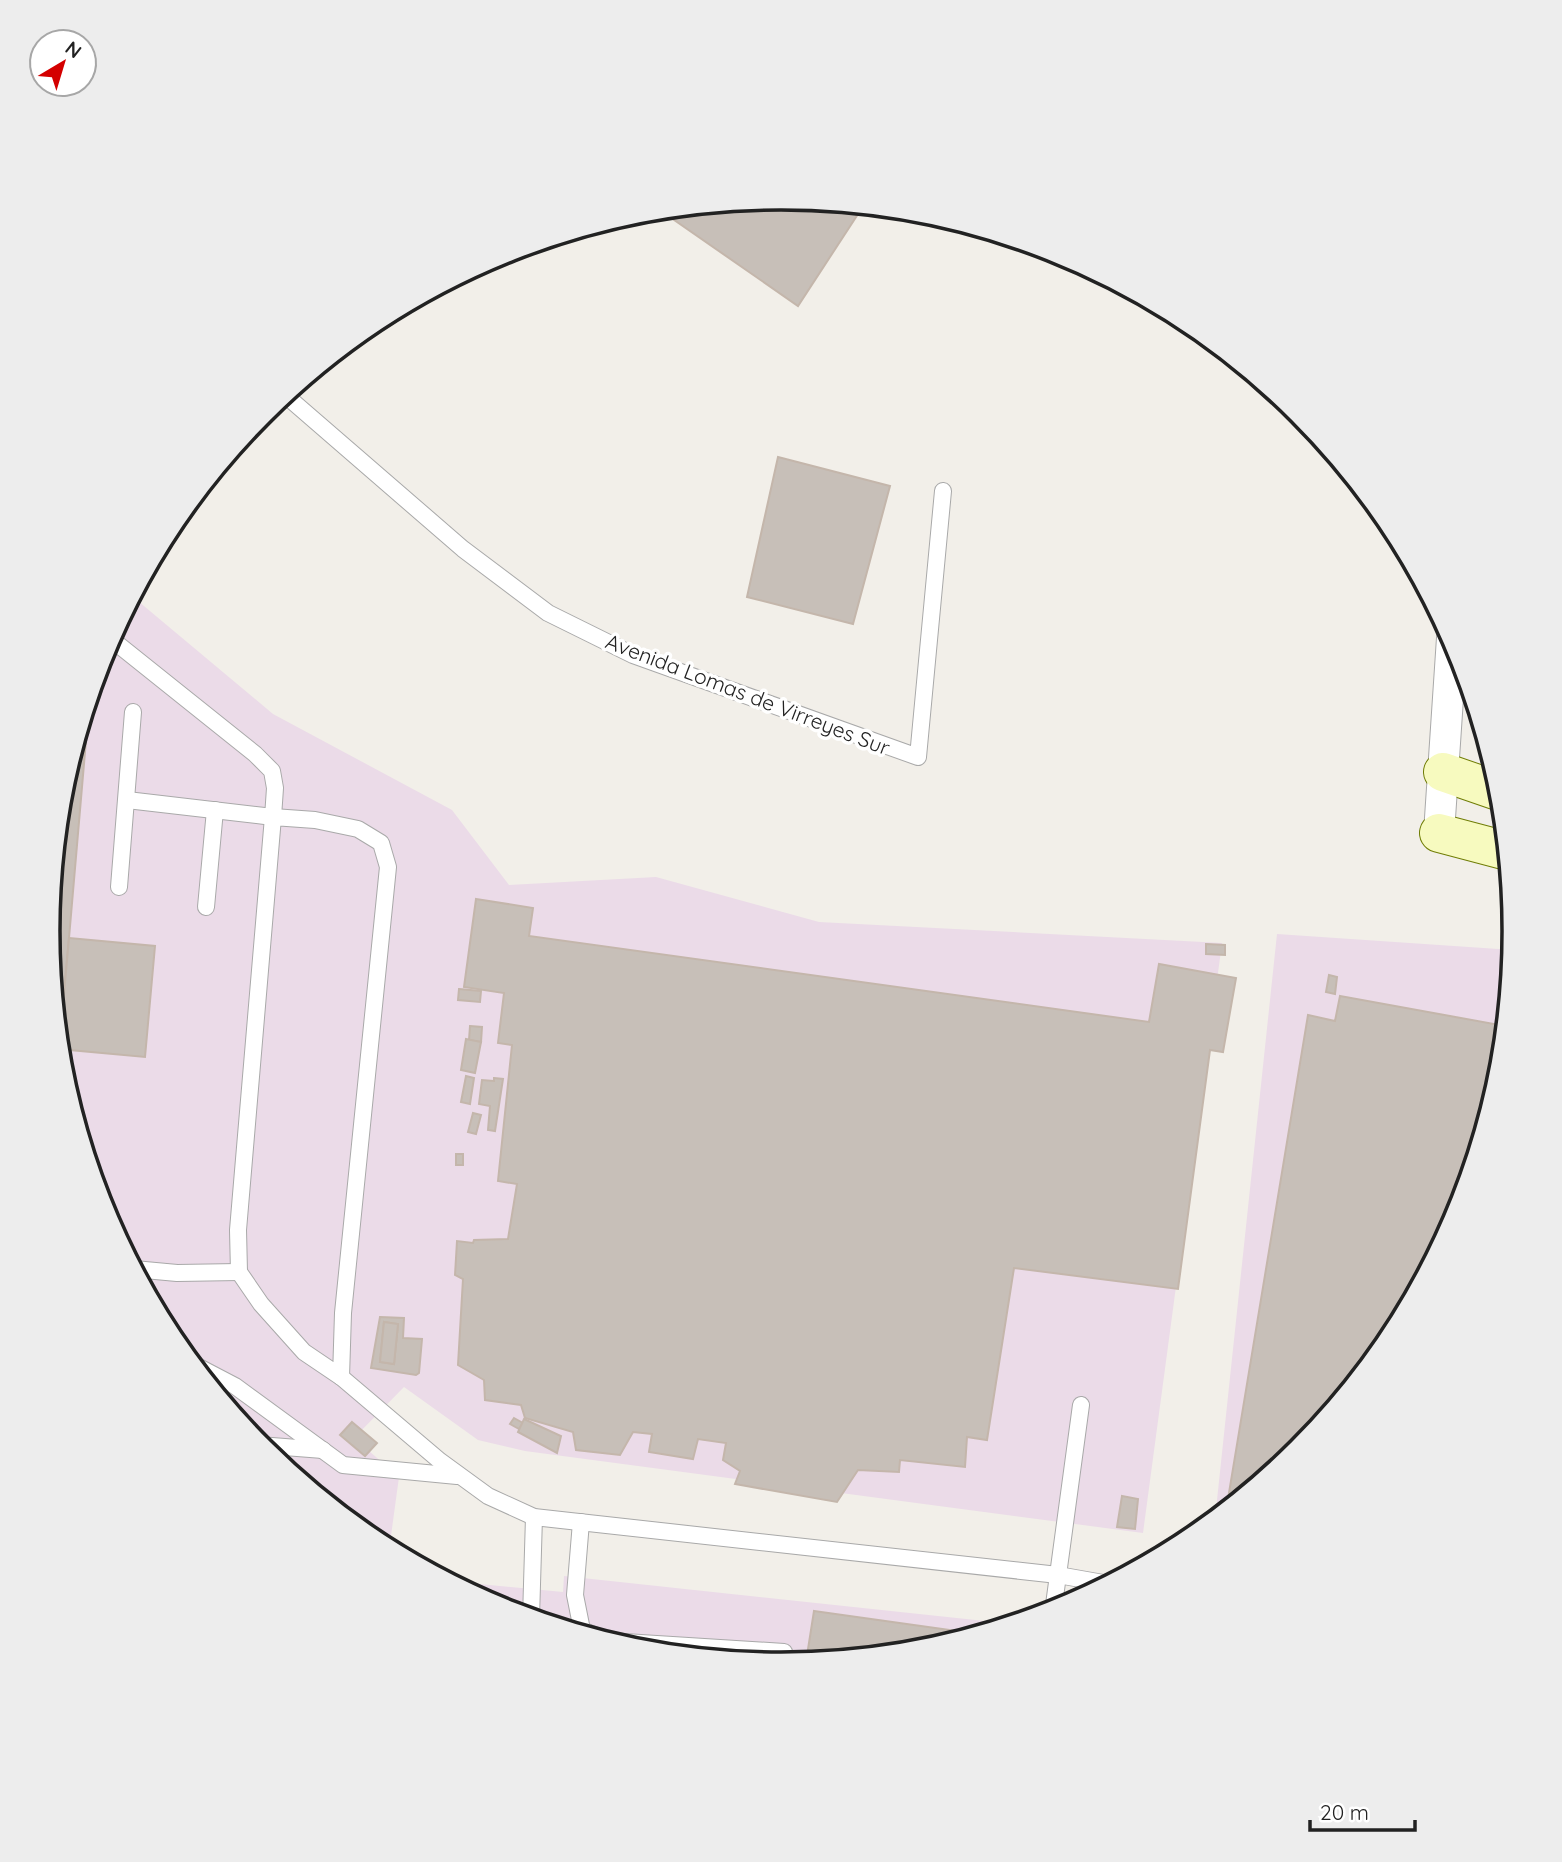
<svg xmlns="http://www.w3.org/2000/svg" width="1562" height="1862" viewBox="0 0 1562 1862" font-family="Quicksand,sans-serif">
<style>
.industrial{fill:#ebdbe8}
.building{fill:#c7bfb8;stroke:#c4b6ab;stroke-width:2;fill-rule:evenodd}
.lines{fill:none;stroke-linecap:round;stroke-linejoin:round}
.lane-casing{stroke:#a9a9a9;stroke-width:18}
.street-casing{stroke:#a9a9a9;stroke-width:32}
.secondary-casing{stroke:#707d05;stroke-width:40}
.lane{stroke:#fff;stroke-width:16}
.street{stroke:#fff;stroke-width:30}
.secondary{stroke:#f7fabf;stroke-width:38}
.labels{text-anchor:middle;dominant-baseline:central;stroke-width:7;stroke-linejoin:round;paint-order:stroke}
.street-label{font-size:21px;fill:#222;stroke:#fff}
.rim{fill:none;stroke:#222;stroke-width:3.5}
</style>
<rect width="100%" height="100%" fill="#f2efe9"/>
<!-- industrial -->
<g class="industrial">
<path d="M 132,596 L 273,714 L 452,810 L 509,885 L 656,877 L 819,922 L 1222,943 L 1143,1533 L 525,1451 L 478,1440 L 404,1387 L 354,1438 L 399,1477 L 390,1543 L 413,1562 L 373,1541 L 262,1450 L 171,1338 L 103,1211 L 61,1074 L 47,931 L 61,787 L 103,650 Z"/>
<path d="M 1277,934 L 1513,950 L 1501,1075 L 1300,1450 L 1215,1519 Z"/>
<path d="M 564,1576 L 1013,1624 L 924,1651 L 781,1665 L 637,1651 L 500,1609 L 449,1581 L 563,1592 Z"/>
</g>
<!-- building -->
<g class="building">
<path d="M 781,197 L 851,204 L 860,211 L 798,306 L 667,215 L 672,208 Z"/>
<path d="M 778,457 L 890,486 L 853,624 L 747,597 Z"/>
<path d="M 90,694 L 69,938 L 59,1048 L 47,931 L 61,787 Z"/>
<path d="M 476,899 L 533,908 L 529,936 L 1149,1022 L 1159,964 L 1236,978 L 1223,1052 L 1210,1050 L 1178,1289 L 1014,1268 L 987,1440 L 967,1437 L 965,1467 L 900,1460 L 899,1472 L 858,1470 L 837,1502 L 735,1484 L 740,1471 L 723,1460 L 726,1443 L 698,1439 L 693,1459 L 649,1452 L 652,1434 L 633,1432 L 620,1455 L 576,1450 L 573,1432 L 525,1418 L 521,1405 L 485,1400 L 484,1380 L 458,1365 L 463,1279 L 455,1275 L 457,1241 L 473,1243 L 474,1240 L 508,1239 L 517,1184 L 498,1181 L 512,1045 L 498,1043 L 504,993 L 464,987 Z"/>
<path d="M 69,938 L 155,946 L 145,1057 L 59,1049 Z"/>
<path d="M 1206,944 L 1225,945 L 1225,955 L 1206,954 Z"/>
<path d="M 1329,975 L 1337,977 L 1335,994 L 1326,992 Z"/>
<path d="M 459,989 L 481,991 L 480,1002 L 458,1000 Z"/>
<path d="M 1340,996 L 1505,1026 L 1501,1075 L 1459,1212 L 1391,1339 L 1300,1450 L 1226,1511 L 1308,1015 L 1335,1021 Z"/>
<path d="M 470,1026 L 482,1027 L 481,1042 L 469,1040 Z"/>
<path d="M 466,1039 L 481,1042 L 475,1073 L 461,1070 Z"/>
<path d="M 466,1076 L 474,1078 L 470,1104 L 461,1102 Z"/>
<path d="M 494,1078 L 503,1079 L 495,1131 L 488,1130 L 490,1106 L 479,1104 L 482,1080 L 494,1081 Z"/>
<path d="M 473,1113 L 481,1115 L 476,1134 L 468,1132 Z"/>
<rect x="456" y="1154" width="7" height="11"/>
<path d="M 380,1317 L 404,1318 L 403,1338 L 422,1339 L 419,1373 L 416,1375 L 371,1368 ZM 384,1322 L 398,1324 L 394,1364 L 380,1362 Z"/>
<path d="M 384,1322 L 398,1324 L 394,1364 L 380,1362 Z"/>
<path d="M 514,1418 L 523,1423 L 519,1429 L 510,1424 Z"/>
<path d="M 524,1419 L 561,1436 L 557,1453 L 518,1432 Z"/>
<path d="M 352,1422 L 377,1443 L 365,1456 L 340,1435 Z"/>
<path d="M 1122,1496 L 1138,1499 L 1135,1529 L 1117,1527 Z"/>
<path d="M 814,1611 L 978,1634 L 924,1651 L 806,1662 Z"/>
</g>
<g class="lines">
<!-- lane casing -->
<g class="lane-casing">
<g id="lane">
<path d="M 284,394 L 463,549 L 548,613 L 633,655 L 918,757 L 943,491"/>
<path d="M 110,638 L 255,754 L 272,771 L 275,788 L 273,817 L 127,800"/>
<path d="M 273,817 L 315,820 L 358,829 L 381,843 L 388,867 L 343,1313 L 341,1377 L 304,1352 L 261,1304 L 239,1272 L 238,1230 Z"/>
<path d="M 119,887 L 133,712"/>
<path d="M 206,907 L 215,810"/>
<path d="M 134,1269 L 177,1273 L 239,1272"/>
<path d="M 191,1363 L 235,1386 L 343,1465 L 457,1476"/>
<path d="M 341,1377 L 440,1461 L 488,1496 L 534,1517 L 1058,1575 L 1109,1584"/>
<path d="M 259,1445 L 323,1450"/>
<path d="M 581,1522 L 575,1595 L 582,1630 L 609,1641 L 784,1652"/>
<path d="M 1053,1612 L 1081,1405"/>
<path d="M 531,1618 L 534,1517"/>
</g>
</g>
<!-- street casing -->
<g class="street-casing">
<path id="street" d="M 1439,833 L 1452,638"/>
</g>
<!-- secondary casing -->
<g class="secondary-casing">
<g id="secondary">
<path d="M 1443,772 L 1501,792"/>
<path d="M 1439,833 L 1507,851"/>
</g>
</g>
<!-- lane -->
<use href="#lane" class="lane"/>
<!-- street -->
<use href="#street" class="street"/>
<!-- secondary -->
<use href="#secondary" class="secondary"/>
</g>
<g class="labels">
<!-- street labels -->
<g class="street-label">
<text transform="translate(748 694) rotate(21)">Avenida Lomas de Virreyes Sur</text>
</g>
</g>
<!-- crop -->
<path d="M0 0H1562V1862H0ZM60 931a721 721 0 1 1 1442 0a721 721 0 1 1-1442 0Z" fill="#ededed" fill-rule="evenodd"/>
<path class="rim" d="M60 931a721 721 0 1 1 1442 0a721 721 0 1 1-1442 0Z"/>
<!-- north arrow -->
<g transform="translate(63 63) rotate(38)"><circle r="33" fill="#ffffff" stroke="#a7a7a7" stroke-width="2"/>
<path d="M0-5L12 26L0 18L-12 26Z" fill="#d40000"/>
<text y="-10" font-size="19" font-weight="bold" text-anchor="middle" fill="#222222">N</text>
</g>
<!-- scale -->
<path d="M1310 1820v10h105v-10" fill="none" stroke="#222222" stroke-width="3.5"/>
<text x="1320" y="1820" font-size="21" fill="#222222" stroke="#ffffff" stroke-width="5" paint-order="stroke">20 m</text>
</svg>
